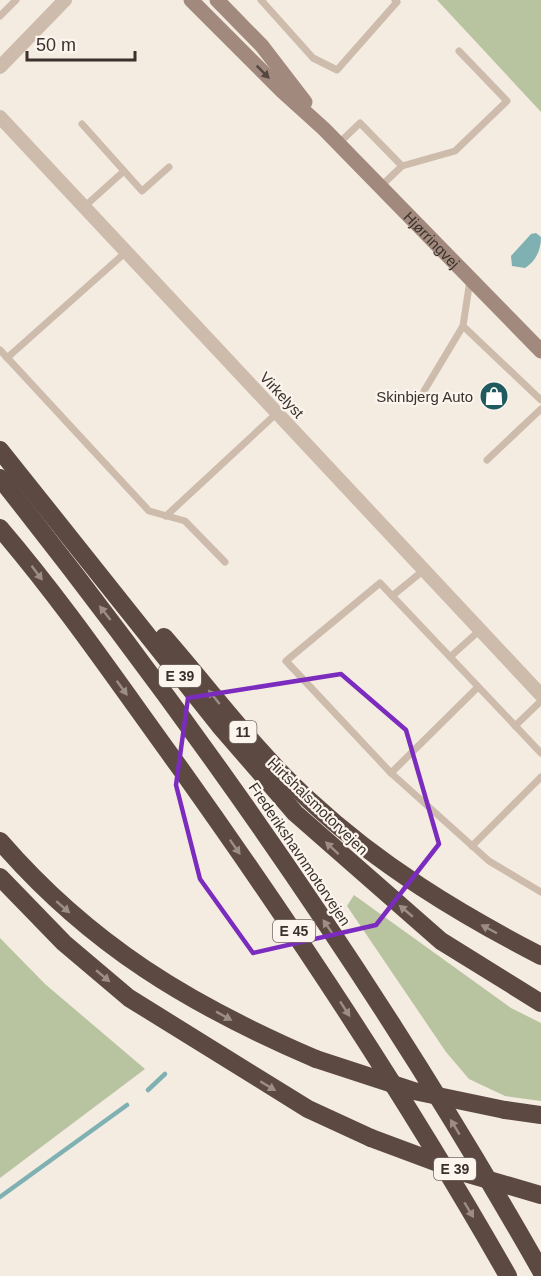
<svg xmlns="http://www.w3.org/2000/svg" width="541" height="1276" viewBox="0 0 541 1276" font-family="Arial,sans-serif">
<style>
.green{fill:#b8c4a0}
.water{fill:#7fb0b2}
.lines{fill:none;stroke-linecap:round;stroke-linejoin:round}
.stream{stroke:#7fb0b2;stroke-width:4.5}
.lane{stroke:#cdbbac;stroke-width:7}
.street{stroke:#cdbbac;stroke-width:14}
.secondary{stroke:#a18a7d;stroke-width:15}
.highway{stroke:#5c4a42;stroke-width:18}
.highway-bridge{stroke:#5c4a42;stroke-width:18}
.oneway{fill:#544640}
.oneway2{fill:#9c8e87}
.marked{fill:none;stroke:#7b2cbf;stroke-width:4.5;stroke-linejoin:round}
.labels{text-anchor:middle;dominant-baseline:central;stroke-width:4.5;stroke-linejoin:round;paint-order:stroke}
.shield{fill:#fbf5ee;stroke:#756b66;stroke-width:1.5}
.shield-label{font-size:14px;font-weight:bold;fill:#3b302b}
.street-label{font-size:15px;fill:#3b302b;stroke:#fbf5ee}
.poi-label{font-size:15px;fill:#3b302b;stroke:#fbf5ee;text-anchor:end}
</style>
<rect width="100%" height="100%" fill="#f4ebe1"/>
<!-- green -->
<g class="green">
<path d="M 437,0 L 541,0 L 541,112 Z"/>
<path d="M 354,895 L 511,1008 L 541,1023 L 541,1101 L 505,1096 L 469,1079 L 446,1052 L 347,906 Z"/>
<path d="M 0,938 L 45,984 L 145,1069 L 0,1178 Z"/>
</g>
<!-- water -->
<path class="water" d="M 536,233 L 541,237 C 541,250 536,261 525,268 L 512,266 L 511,256 L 531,234 Z"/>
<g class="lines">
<!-- stream -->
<g class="stream">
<path d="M 148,1090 L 165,1074"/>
<path d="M 0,1197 L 127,1105"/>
</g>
<!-- lane -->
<g class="lane">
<path d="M 261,0 L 313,58 L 337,70 L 397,2 L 395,0"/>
<path d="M 0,16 L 16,0"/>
<path d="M 82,124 L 142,191 L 169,167"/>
<path d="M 338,144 L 360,123 L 402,166 L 380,187"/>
<path d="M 402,166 L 455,151 L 507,101 L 459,51"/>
<path d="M 84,207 L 124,171"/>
<path d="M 470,280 L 463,326 L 541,400"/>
<path d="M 0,350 L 149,511 L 185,521 L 225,562"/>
<path d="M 7,358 L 126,252"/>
<path d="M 424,391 L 463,326"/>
<path d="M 487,460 L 541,409"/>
<path d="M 166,516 L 277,413"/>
<path d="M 392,596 L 424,570"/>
<path d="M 450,657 L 480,630"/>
<path d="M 515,726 L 541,701"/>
<path d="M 541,753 L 380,583 L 286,661 L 391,773 L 489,861 L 541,892"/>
<path d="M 391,773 L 478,687"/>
<path d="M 472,846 L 541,777"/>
</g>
<!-- street -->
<g class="street">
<path d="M 0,67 L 65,0"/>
<path d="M 0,117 L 541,695"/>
</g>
<!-- secondary -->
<g class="secondary">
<path id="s1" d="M 191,0 L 282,91 L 324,129 L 541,351"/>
<path d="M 217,0 L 262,46 L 305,102"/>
</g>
<!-- highway -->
<g class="highway">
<path d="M 0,450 L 219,725 L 295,813 L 441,941 L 541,1003"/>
<path d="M 0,478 C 199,729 383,992 541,1271"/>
<path d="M 0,528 C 65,604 121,687 180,768 C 297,932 408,1100 508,1276"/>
<path d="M 164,637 C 212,692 256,752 310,801 C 379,865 458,913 541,956"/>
<path d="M 0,841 C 90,945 190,1005 316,1059"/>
<path d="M 0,877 L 64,943 L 129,998 L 308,1109 L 371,1138"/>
<path d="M 505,1110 L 541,1115"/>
</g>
<!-- highway-bridge -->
<g class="highway-bridge">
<path d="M 316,1059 L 414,1091 L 505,1110"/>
<path d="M 371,1138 L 465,1173 L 541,1195"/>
</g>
</g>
<!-- one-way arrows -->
<defs><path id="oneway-solid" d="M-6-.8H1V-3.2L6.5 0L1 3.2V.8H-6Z" transform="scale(1.5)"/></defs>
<use class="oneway" href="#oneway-solid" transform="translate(263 72) rotate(45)"/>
<g class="oneway2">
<use href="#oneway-solid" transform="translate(37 573) rotate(53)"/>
<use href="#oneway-solid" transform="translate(105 613) rotate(-128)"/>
<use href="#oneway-solid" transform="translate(122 688) rotate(54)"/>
<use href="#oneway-solid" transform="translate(214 697) rotate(-129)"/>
<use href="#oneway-solid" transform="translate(235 847) rotate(55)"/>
<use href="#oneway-solid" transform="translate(332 848) rotate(-137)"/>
<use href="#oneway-solid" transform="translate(63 907) rotate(41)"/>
<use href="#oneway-solid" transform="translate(406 911) rotate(-140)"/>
<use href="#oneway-solid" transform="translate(328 927) rotate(-124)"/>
<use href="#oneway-solid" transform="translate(489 929) rotate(-152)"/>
<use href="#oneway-solid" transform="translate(103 976) rotate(40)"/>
<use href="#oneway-solid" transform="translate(345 1009) rotate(57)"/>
<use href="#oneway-solid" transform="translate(224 1016) rotate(29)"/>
<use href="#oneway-solid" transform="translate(268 1086) rotate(31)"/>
<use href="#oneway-solid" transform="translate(455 1127) rotate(-121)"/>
<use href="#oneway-solid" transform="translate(469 1210) rotate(59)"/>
</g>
<!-- marked area -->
<path class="marked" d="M 341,674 L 406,730 L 439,844 L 376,925 L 253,953 L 200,879 L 176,785 L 188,698 Z"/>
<!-- icons -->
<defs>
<g id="shop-disc" transform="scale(1.5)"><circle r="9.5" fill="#1f5a5e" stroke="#fbf5ee"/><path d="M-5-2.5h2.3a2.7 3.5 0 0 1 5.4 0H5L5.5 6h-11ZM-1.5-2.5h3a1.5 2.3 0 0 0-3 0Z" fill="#fff"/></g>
</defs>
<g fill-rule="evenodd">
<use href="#shop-disc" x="494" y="396"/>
</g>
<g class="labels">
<!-- shield labels -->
<g class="shield">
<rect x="159" y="665" width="42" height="22" rx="4.5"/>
<rect x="229.5" y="721" width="27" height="22" rx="4.5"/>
<rect x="273" y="920" width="42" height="22" rx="4.5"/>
<rect x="434" y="1158" width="42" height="22" rx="4.5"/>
</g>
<g class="shield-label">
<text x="180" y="676">E 39</text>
<text x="243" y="732">11</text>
<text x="294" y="931">E 45</text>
<text x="455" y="1169">E 39</text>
</g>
<!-- street labels -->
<g class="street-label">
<text stroke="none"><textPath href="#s1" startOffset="340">Hjørringvej</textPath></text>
<text transform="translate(282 395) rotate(47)">Virkelyst</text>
<text transform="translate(318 806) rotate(44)">Hirtshalsmotorvejen</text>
<text transform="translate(300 854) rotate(56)">Frederikshavnmotorvejen</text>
</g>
<!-- poi labels -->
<g class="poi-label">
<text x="473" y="396">Skinbjerg Auto</text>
</g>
</g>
<!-- scale -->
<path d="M27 51v9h108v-9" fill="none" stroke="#3b302b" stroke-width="3"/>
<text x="36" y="51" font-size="18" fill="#3b302b" stroke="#fbf5ee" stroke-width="4.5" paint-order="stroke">50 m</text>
</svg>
